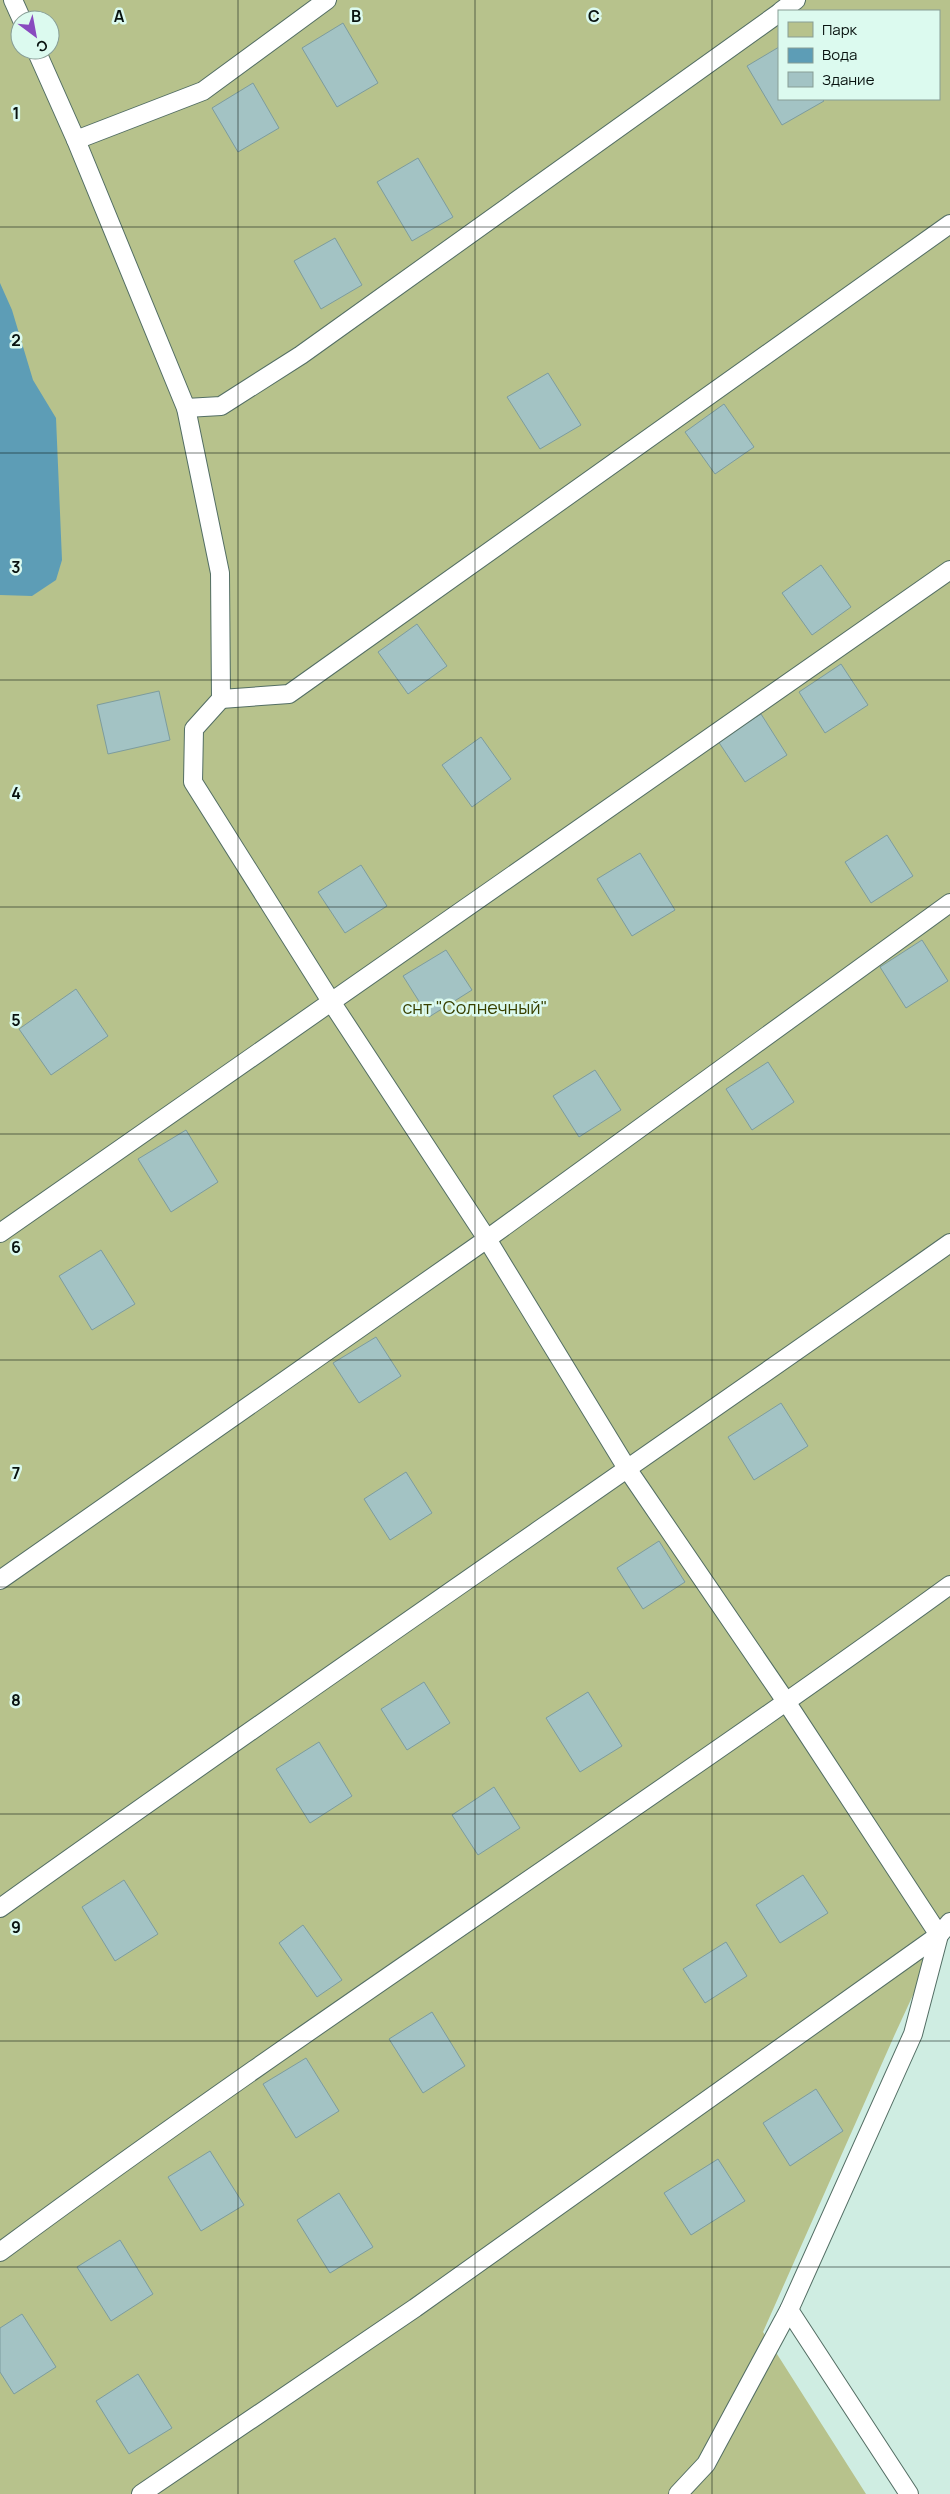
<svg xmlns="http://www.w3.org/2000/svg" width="950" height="2494" viewBox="0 0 950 2494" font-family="Manrope,sans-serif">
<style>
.green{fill:#b7c28c;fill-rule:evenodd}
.water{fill:#5d9db6}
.building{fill:#a3c3c4;stroke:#7d9c9d}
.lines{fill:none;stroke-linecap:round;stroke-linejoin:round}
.service-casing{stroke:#536e64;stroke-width:20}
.service{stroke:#fff;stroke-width:18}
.grid{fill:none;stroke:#08120f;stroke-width:1;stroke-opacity:0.55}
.labels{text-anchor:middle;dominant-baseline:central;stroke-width:5;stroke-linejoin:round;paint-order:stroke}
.park-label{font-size:18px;fill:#394100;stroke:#dcfaef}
.grid-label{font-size:16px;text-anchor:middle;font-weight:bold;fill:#08120f;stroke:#dcfaef;stroke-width:5;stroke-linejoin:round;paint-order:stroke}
</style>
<rect width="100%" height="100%" fill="#cfede2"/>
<!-- green -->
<path class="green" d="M 0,0 L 950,0 L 950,1915 L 895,2034 L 763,2332 L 866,2494 L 0,2494 ZM 779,11 L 939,11 L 939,99 L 779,99 ZM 20,20 L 50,20 L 50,50 L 20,50 Z"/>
<!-- water -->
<path class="water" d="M 0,283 L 12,310 L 33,380 L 56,418 L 62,560 L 56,580 L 32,596 L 0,595 Z"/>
<!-- building -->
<g class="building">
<path d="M 343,23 L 378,83 L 337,107 L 302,48 Z"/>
<path d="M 779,47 L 779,99 L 822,99 L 824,101 L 782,125 L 747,66 Z"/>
<path d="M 253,83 L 279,128 L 238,152 L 212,108 Z"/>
<path d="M 418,158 L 453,217 L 412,241 L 377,182 Z"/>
<path d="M 335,238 L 362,285 L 321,309 L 294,261 Z"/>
<path d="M 548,373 L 581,425 L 540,449 L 507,397 Z"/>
<path d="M 724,404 L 754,447 L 715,474 L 685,432 Z"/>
<path d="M 821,565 L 851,607 L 812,635 L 782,593 Z"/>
<path d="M 417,624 L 447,666 L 408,694 L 378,652 Z"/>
<path d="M 841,664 L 868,705 L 825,733 L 799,692 Z"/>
<path d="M 159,691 L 170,740 L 108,754 L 97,705 Z"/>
<path d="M 761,714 L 787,755 L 745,782 L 718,741 Z"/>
<path d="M 481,737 L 511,779 L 472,807 L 442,765 Z"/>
<path d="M 887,835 L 913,876 L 871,903 L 845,862 Z"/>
<path d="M 640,853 L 675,910 L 632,936 L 597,879 Z"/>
<path d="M 361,865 L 387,906 L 345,933 L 318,892 Z"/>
<path d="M 922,940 L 948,981 L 906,1008 L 880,967 Z"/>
<path d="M 446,950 L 472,990 L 429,1017 L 403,976 Z"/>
<path d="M 76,989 L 108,1036 L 51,1075 L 19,1029 Z"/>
<path d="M 768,1062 L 794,1102 L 752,1130 L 726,1089 Z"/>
<path d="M 595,1070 L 621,1110 L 579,1137 L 553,1096 Z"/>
<path d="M 186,1130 L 218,1182 L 171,1212 L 138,1159 Z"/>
<path d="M 101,1250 L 135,1304 L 92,1330 L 59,1276 Z"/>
<path d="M 376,1337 L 401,1376 L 359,1403 L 333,1363 Z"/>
<path d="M 781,1403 L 808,1446 L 754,1480 L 728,1437 Z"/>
<path d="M 406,1472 L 432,1513 L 390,1540 L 364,1499 Z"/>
<path d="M 659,1541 L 685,1582 L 643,1609 L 617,1568 Z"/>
<path d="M 424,1682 L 450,1723 L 407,1750 L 381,1709 Z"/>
<path d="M 588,1692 L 622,1746 L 580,1772 L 546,1718 Z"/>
<path d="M 319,1742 L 352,1796 L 310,1823 L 276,1769 Z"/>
<path d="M 494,1787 L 520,1828 L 478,1855 L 452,1815 Z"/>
<path d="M 803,1875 L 828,1913 L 780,1943 L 756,1905 Z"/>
<path d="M 124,1880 L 158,1934 L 115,1961 L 82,1907 Z"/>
<path d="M 303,1925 L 342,1980 L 317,1997 L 279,1943 Z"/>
<path d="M 726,1942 L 747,1976 L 705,2003 L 683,1969 Z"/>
<path d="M 432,2012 L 465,2066 L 423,2093 L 389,2039 Z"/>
<path d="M 306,2058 L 339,2111 L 296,2138 L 263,2084 Z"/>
<path d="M 816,2089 L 843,2131 L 790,2166 L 763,2123 Z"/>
<path d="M 210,2151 L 244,2205 L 201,2231 L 168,2177 Z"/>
<path d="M 718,2159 L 745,2201 L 691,2235 L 664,2193 Z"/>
<path d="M 339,2193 L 373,2247 L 330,2273 L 297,2220 Z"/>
<path d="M 120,2240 L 153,2294 L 111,2321 L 77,2267 Z"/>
<path d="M 22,2314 L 56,2367 L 14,2394 L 0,2372 L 0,2328 Z"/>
<path d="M 138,2374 L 172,2428 L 129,2454 L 96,2401 Z"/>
</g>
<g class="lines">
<!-- service casing -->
<g class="service-casing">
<g id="service">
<path d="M 13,0 L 22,20"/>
<path d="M 781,11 L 796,0"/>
<path d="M 36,50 L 76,140 L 186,408 L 220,573 L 221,699 L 194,729 L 193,782 L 332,1003 L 487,1239 L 628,1470 L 787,1703 L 939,1935 L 913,2034 L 789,2310 L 706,2464 L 678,2494"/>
<path d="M 76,140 L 203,91 L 327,0"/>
<path d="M 186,408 L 221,406 L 301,355 L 779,13"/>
<path d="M 221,699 L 289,694 L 950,224"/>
<path d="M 0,1233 L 950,570"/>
<path d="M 0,1580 L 487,1239 L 950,903"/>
<path d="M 0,1908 C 315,1683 634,1466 950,1243"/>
<path d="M 0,2252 C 311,2022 637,1812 950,1585"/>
<path d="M 789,2310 L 909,2494"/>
<path d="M 141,2494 L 415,2308 L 939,1935 L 950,1922"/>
</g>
</g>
<!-- service -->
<use href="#service" class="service"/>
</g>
<!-- grid -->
<path class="grid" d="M 238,0 L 238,2494M 475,0 L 475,2494M 712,0 L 712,2494M 0,227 L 950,227M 0,453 L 950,453M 0,680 L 950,680M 0,907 L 950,907M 0,1134 L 950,1134M 0,1360 L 950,1360M 0,1587 L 950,1587M 0,1814 L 950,1814M 0,2041 L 950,2041M 0,2267 L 950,2267"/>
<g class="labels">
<!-- park labels -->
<g class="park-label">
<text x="475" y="1007">снт "Солнечный"</text>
</g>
</g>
<g class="grid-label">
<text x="119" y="22">A</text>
<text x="356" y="22">B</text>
<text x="594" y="22">C</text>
<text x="16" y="119">1</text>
<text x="16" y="346">2</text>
<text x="16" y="573">3</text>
<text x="16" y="799">4</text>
<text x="16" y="1026">5</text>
<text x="16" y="1253">6</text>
<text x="16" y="1479">7</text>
<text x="16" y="1706">8</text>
<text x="16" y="1933">9</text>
</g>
<!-- legend -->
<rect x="778" y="10" width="162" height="90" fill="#dcfaef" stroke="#879d95"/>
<rect x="788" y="22" width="25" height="15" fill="#b7c28c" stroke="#879d95"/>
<text x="822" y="35" font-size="15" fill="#08120f">Парк</text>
<rect x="788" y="48" width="25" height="15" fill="#5d9db6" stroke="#879d95"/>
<text x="822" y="60" font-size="15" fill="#08120f">Вода</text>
<rect x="788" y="72" width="25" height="15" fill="#a3c3c4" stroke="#879d95"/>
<text x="822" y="85" font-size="15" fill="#08120f">Здание</text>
<!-- north arrow -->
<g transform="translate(35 35) rotate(148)"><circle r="24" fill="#dcfaef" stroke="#879d95"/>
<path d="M0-4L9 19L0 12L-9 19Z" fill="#894abf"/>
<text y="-8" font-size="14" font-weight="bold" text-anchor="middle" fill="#08120f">С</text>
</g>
</svg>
